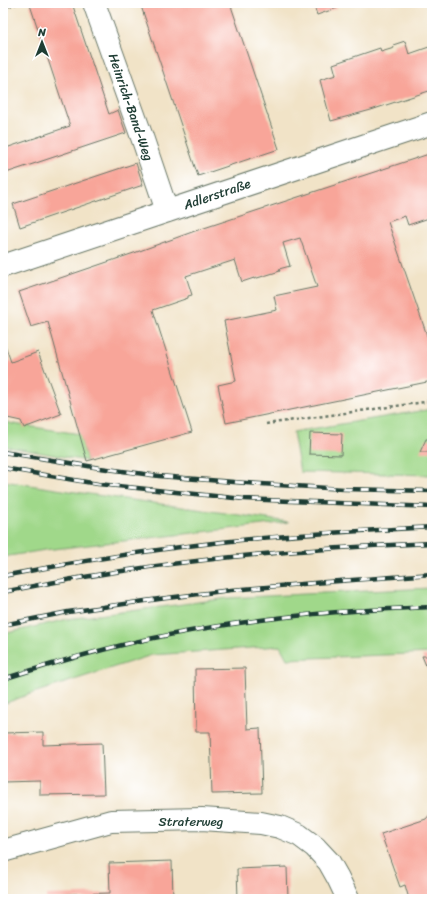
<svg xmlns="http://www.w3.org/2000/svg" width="435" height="902" viewBox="0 0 435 902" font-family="Sriracha,sans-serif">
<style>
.green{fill:#a0d88a;stroke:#608a5f}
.building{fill:#f8a599}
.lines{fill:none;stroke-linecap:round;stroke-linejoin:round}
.minor-casing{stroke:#687767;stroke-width:24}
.path{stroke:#687767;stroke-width:2.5;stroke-dasharray:3 3;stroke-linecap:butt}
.minor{stroke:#fff;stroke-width:22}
.rail-casing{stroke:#1f3d34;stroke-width:4.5}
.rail{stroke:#fff;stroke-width:3;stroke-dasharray:9;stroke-linecap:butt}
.labels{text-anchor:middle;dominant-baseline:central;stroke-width:3;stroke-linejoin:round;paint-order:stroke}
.street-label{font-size:13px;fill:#1f3d34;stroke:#fff}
</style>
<rect width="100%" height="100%" fill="#fff"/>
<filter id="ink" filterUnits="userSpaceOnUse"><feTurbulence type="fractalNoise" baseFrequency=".025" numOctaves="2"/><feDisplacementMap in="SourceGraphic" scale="8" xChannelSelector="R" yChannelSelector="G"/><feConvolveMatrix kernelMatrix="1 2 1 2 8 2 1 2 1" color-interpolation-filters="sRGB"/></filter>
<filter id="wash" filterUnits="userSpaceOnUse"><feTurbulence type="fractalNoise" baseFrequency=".012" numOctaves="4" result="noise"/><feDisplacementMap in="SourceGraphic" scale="16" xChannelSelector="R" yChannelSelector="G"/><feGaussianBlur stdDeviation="0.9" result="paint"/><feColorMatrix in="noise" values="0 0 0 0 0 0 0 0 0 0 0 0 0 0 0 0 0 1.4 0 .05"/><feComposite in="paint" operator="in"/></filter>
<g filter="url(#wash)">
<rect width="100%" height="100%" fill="#f1e3c7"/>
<!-- green -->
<g class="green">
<path d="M 432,409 L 432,475 L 300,472 L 293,432 Z"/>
<path d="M 3,421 L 13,424 L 80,434 L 87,461 L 3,446 Z"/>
<path d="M 3,481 L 89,494 L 289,522 L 45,550 L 3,557 Z"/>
<path d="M 432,588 L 432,653 L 287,659 L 280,646 L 152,655 L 30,694 L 3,704 L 3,634 L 68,619 L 229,598 L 324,593 Z"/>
</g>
<g id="blocks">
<!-- building -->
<g class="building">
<path d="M 36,3 L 72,3 L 109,114 L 118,110 L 126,133 L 3,174 L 3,149 L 70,126 L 30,5 Z"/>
<path d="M 140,3 L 230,3 L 279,149 L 198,176 Z"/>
<path d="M 313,3 L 335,3 L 337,8 L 317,15 Z"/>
<path d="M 405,41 L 409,54 L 432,46 L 432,90 L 371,110 L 331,121 L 320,80 L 336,75 L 333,64 L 380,48 L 381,52 L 394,48 L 393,45 Z"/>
<path d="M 432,153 L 432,219 L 430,220 L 429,218 L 408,225 L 405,216 L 388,222 L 432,350 L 432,381 L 226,423 L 218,385 L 236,381 L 224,321 L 277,310 L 274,296 L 317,287 L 300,238 L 283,243 L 290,266 L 279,269 L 280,271 L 254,279 L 254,278 L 242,282 L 235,260 L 186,276 L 192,295 L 188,296 L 188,298 L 153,310 L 192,432 L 87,461 L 48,322 L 31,327 L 19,292 L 134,253 L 195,231 Z"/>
<path d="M 136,163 L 143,185 L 20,227 L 13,204 Z"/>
<path d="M 3,339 L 11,362 L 38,352 L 61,414 L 24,428 L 21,421 L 3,417 Z"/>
<path d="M 310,433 L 342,434 L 341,455 L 309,454 Z"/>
<path d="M 426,439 L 432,439 L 432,452 L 420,452 Z"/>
<path d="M 422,656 L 432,656 L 432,680 Z"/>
<path d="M 245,668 L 247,729 L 260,728 L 262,793 L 212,794 L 210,732 L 196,732 L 195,669 Z"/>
<path d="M 43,732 L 43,745 L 102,743 L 104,794 L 40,795 L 40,781 L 3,782 L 3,733 Z"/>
<path d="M 432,812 L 432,899 L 409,899 L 405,885 L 400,887 L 381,834 L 426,819 Z"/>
<path d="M 172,861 L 173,899 L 46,899 L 46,895 L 110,893 L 109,863 Z"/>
<path d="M 287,867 L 288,899 L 238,899 L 237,869 Z"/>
</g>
</g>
</g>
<g filter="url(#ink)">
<use href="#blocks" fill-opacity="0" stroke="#687767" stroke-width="1"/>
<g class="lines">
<!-- minor casing -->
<g class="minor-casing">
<g id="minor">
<path d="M 94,3 L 143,140 L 167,211"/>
<path d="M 3,266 L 432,123"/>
<path d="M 3,851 L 111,821 L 202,819 L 261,823 L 280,827 L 299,835 L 315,847 L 329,862 L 338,878 L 348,899"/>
</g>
</g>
<!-- path -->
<g class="path">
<path d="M 3,8 L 19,3"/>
<path d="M 266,424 L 432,401"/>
</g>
<!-- minor -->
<use href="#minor" class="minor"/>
<!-- rail casing -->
<g class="rail-casing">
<g id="rail">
<path d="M 3,452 L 100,468 L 159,476 L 246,483 L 344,489 L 432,491"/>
<path d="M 3,468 L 98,484 L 244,499 L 432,507"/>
<path d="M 3,576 C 85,560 168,547 251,539 C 311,533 372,530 432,527"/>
<path d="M 3,592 C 52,582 100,574 149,567 C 243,554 338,547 432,543"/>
<path d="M 3,625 L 68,612 L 159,599 L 231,590 L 326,582 L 432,574"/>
<path d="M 3,679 C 51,664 100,649 149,639 C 201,628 253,620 305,615 C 347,610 390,609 432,607"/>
</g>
</g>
<!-- rail -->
<use href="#rail" class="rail"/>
</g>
</g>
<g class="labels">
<!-- street labels -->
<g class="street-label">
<text transform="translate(131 107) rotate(71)">Heinrich-Band-Weg</text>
<text transform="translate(217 194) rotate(-19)">Adlerstraße</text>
<text x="191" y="821">Straterweg</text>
</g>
</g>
<!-- margin -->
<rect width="435" height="902" fill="none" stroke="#fff" stroke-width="16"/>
<!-- north arrow -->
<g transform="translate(42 42)" stroke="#ffffff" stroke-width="3" paint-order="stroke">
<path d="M0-3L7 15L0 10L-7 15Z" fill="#1f3d34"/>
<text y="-6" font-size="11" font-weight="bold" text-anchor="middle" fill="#1f3d34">N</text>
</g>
</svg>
